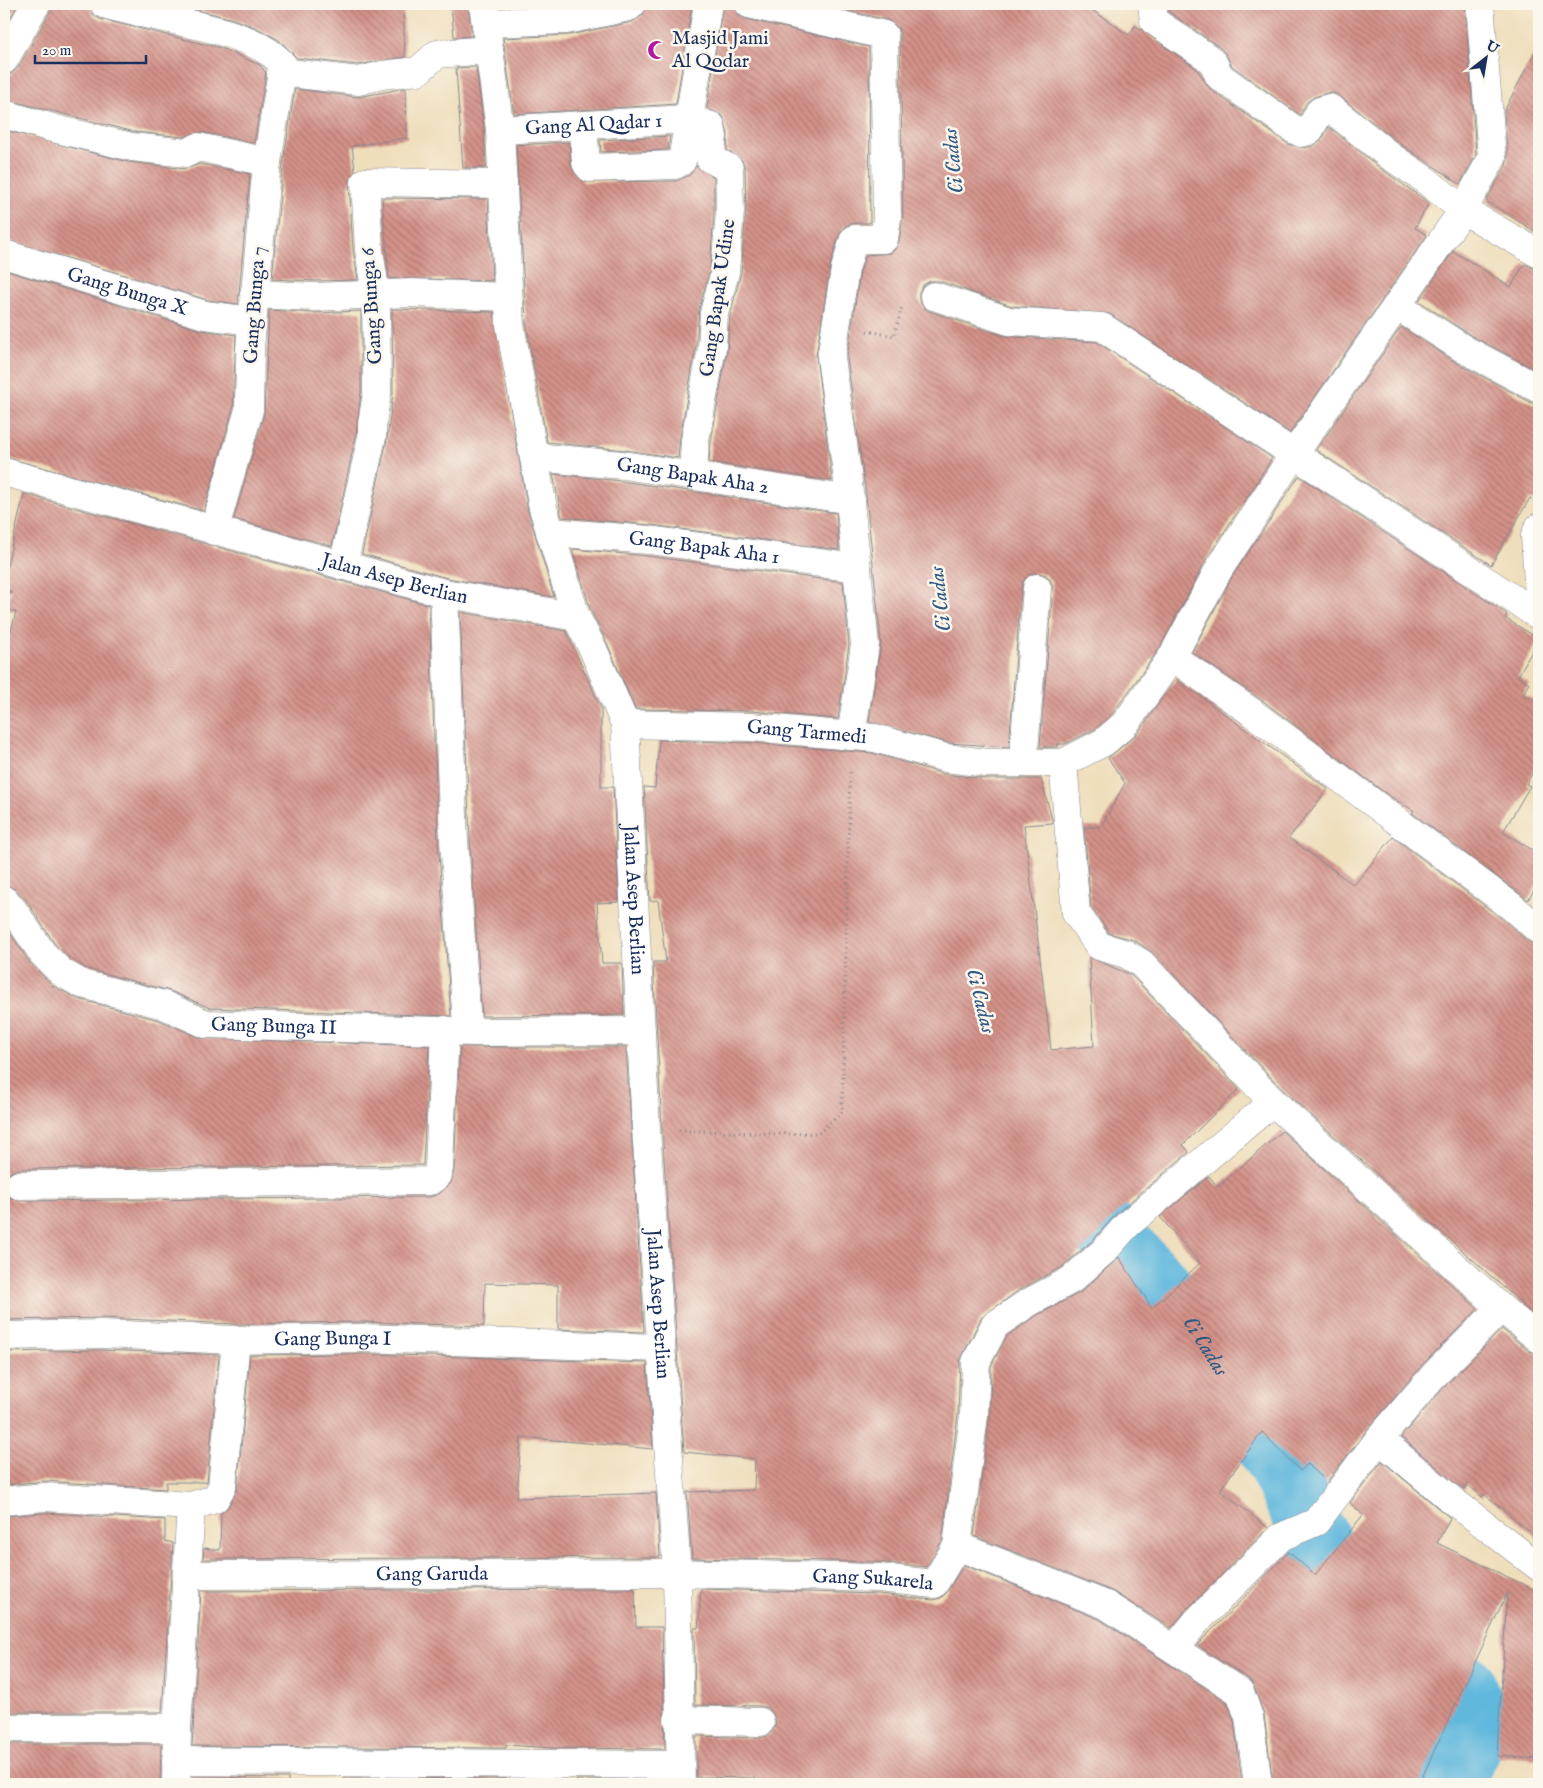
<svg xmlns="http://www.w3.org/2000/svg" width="1543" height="1788" viewBox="0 0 1543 1788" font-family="'IM FELL English',serif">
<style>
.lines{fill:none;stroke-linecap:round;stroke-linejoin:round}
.river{stroke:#60b8dd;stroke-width:66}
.building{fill:url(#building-back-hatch)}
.street-casing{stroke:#85868d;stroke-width:29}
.path{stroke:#85868d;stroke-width:3;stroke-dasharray:1 4;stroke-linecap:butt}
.street{stroke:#fff;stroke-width:28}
.labels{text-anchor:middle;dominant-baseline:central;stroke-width:5;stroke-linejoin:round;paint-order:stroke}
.poi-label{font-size:20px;fill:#1b2f5e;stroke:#fbf7ec;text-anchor:start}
.street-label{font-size:20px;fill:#1b2f5e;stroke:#fbf7ec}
.water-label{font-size:21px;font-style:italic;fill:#305884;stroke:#fbf7ec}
</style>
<defs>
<pattern id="building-back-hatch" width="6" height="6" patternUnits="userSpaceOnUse" patternTransform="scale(1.25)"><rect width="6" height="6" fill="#d49289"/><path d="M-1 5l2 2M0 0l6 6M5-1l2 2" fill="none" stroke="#ab7873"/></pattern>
</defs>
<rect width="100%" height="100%" fill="#fbf7ec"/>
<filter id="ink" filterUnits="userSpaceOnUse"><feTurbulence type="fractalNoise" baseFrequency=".02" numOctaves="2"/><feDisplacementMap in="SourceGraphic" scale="10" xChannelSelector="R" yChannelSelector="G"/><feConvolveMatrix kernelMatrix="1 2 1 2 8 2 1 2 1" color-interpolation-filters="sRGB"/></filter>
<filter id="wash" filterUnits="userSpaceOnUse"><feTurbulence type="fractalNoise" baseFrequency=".0096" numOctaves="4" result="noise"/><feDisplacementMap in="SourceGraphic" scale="20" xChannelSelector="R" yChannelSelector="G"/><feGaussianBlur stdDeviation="1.12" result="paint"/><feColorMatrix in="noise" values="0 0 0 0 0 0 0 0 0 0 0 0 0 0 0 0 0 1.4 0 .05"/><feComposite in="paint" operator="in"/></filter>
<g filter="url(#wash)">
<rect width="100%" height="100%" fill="#efdebc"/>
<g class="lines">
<!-- river -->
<path class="river" id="s1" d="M 1045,1157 L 1076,1201 L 1182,1310 L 1280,1464 L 1317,1540 L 1347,1616 L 1413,1643 L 1463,1686 L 1477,1723 L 1451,1784"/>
</g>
<g id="blocks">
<!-- building -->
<g class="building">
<path d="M 4,4 L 18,4 L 4,29 Z"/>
<path d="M 52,4 L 89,4 L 93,15 L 100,19 L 221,48 L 260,65 L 266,73 L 254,143 L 201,132 L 184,137 L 135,132 L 4,99 L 4,76 L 11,74 L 18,68 L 50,12 Z"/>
<path d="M 172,4 L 403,4 L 405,57 L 358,65 L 297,58 L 279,40 L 255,27 L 230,18 Z"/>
<path d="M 451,4 L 468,4 L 472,36 L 454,37 Z"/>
<path d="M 499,4 L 567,4 L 499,7 Z"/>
<path d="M 647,4 L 692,4 L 676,104 L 514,114 L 503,38 L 569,35 L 632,22 L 643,15 Z"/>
<path d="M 723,4 L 734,4 L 738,15 L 746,19 L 869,47 L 870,223 L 854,223 L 845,226 L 839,235 L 830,267 L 816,356 L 832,481 L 709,462 L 711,442 L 727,351 L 730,316 L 741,273 L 746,211 L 745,168 L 742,160 L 727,150 L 728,134 L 723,116 L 707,108 Z"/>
<path d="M 818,4 L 1083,4 L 1129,35 L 1135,26 L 1142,30 L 1197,69 L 1210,89 L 1288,144 L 1304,148 L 1313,146 L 1322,139 L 1329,127 L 1380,168 L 1429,203 L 1415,228 L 1427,235 L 1290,433 L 1110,314 L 1012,306 L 939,281 L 930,281 L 923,285 L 919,292 L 919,300 L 923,307 L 929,311 L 1004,336 L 1097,342 L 1272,458 L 1206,560 L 1159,649 L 1113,713 L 1095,729 L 1065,744 L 1058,744 L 1058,747 L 1040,747 L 1053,589 L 1051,581 L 1046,575 L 1039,573 L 1030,574 L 1024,580 L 1021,587 L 1009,747 L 949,743 L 869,722 L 881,643 L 866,495 L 847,358 L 860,272 L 866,255 L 891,253 L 896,248 L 899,241 L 903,217 L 900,35 L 898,28 L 888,20 Z"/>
<path d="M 1169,4 L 1465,4 L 1476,155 L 1460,184 L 1399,143 L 1337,94 L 1330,92 L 1314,97 L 1306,103 L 1300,115 L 1232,66 L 1225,53 L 1218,46 L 1169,12 Z"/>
<path d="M 1539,44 L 1539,234 L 1486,201 L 1506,166 L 1508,157 L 1504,111 Z"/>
<path d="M 476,67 L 484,131 L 486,168 L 463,168 L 456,68 Z"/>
<path d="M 406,88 L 407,138 L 352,146 L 355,171 L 349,183 L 353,250 L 358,280 L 314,281 L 272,279 L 283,164 L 295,89 L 358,97 Z"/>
<path d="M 4,130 L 128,162 L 185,169 L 200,164 L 250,174 L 238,304 L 208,300 L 4,239 Z"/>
<path d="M 670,136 L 668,150 L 601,152 L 600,140 Z"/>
<path d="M 569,142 L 571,165 L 574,173 L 584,182 L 676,181 L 690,175 L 696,166 L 714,178 L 714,211 L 710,269 L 699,309 L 696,346 L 680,437 L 678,458 L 625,450 L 547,442 L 526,323 L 516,145 Z"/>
<path d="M 382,198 L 488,199 L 492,281 L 389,278 Z"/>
<path d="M 1453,251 L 1511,287 L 1524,264 L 1539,270 L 1539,371 L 1472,336 L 1419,301 Z"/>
<path d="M 4,270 L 200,330 L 236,335 L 233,408 L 204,511 L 4,457 Z"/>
<path d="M 392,309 L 494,312 L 528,511 L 554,597 L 447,578 L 362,554 L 387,440 L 393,393 Z"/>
<path d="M 269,310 L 313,313 L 361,311 L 361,392 L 356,435 L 332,546 L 234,519 L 264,414 Z"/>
<path d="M 1401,327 L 1457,363 L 1532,403 L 1539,405 L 1539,503 L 1530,498 L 1491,565 L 1316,450 Z"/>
<path d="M 553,474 L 621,481 L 836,513 L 839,550 L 651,525 L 562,517 Z"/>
<path d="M 1299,476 L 1507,614 L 1505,618 L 1539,639 L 1518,676 L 1529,683 L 1523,694 L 1539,703 L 1539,761 L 1526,784 L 1530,786 L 1503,832 L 1539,854 L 1539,882 L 1528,900 L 1412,813 L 1414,811 L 1388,795 L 1259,698 L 1192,652 L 1232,577 Z"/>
<path d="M 24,494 L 429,605 L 438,841 L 451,1016 L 210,1008 L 170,991 L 88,969 L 71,959 L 55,944 L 26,900 L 15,889 L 4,885 L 4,657 L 16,612 L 5,609 L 11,591 L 4,589 L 4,579 Z"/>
<path d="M 572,549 L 647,556 L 843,582 L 849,645 L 838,719 L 752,711 L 635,709 L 607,643 L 591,611 Z"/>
<path d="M 460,612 L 566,631 L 601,708 L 601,787 L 613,787 L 619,902 L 597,903 L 602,963 L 622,963 L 624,1015 L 482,1016 L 470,839 Z"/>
<path d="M 1176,679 L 1328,789 L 1289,838 L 1354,885 L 1393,837 L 1501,918 L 1529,942 L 1539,945 L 1539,1319 L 1284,1091 L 1152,952 L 1134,940 L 1109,933 L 1091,907 L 1084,827 L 1101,827 L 1125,783 L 1108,758 L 1138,733 Z"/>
<path d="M 659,740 L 751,743 L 872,753 L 944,774 L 987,779 L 1041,779 L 1053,823 L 1024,825 L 1051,1050 L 1094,1046 L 1089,957 L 1131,975 L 1239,1089 L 1183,1145 L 1189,1152 L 1117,1213 L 1093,1240 L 1062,1267 L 1019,1290 L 981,1318 L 960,1361 L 958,1414 L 942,1541 L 926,1567 L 879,1562 L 692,1558 L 687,1492 L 754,1490 L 755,1459 L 684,1452 L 662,1128 L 653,962 L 666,962 L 658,900 L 650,901 L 644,787 L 655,788 Z"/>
<path d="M 4,924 L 30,963 L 53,986 L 78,999 L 159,1020 L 200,1038 L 429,1046 L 423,1165 L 19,1169 L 11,1172 L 4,1183 Z"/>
<path d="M 460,1047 L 626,1047 L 644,1332 L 558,1329 L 558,1285 L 485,1283 L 484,1326 L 363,1322 L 236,1324 L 102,1318 L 4,1320 L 4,1187 L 11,1198 L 19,1201 L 430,1197 L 439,1194 L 451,1183 L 454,1170 Z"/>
<path d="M 1282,1131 L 1478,1309 L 1424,1363 L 1367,1430 L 1327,1482 L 1308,1464 L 1300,1471 L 1262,1432 L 1220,1490 L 1268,1528 L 1185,1611 L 1171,1628 L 1112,1591 L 974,1536 L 990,1417 L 991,1366 L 1007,1336 L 1036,1316 L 1081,1292 L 1119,1257 L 1152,1308 L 1200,1263 L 1160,1217 L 1209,1176 L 1218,1187 Z"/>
<path d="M 1502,1329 L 1529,1351 L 1539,1354 L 1539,1539 L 1484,1494 L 1482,1497 L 1467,1484 L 1464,1490 L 1401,1437 L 1447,1384 Z"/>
<path d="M 102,1350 L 219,1355 L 207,1482 L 166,1482 L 166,1489 L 45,1481 L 4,1485 L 4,1352 Z"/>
<path d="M 363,1354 L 647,1363 L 653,1449 L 521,1437 L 517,1498 L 656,1493 L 660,1557 L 203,1559 L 204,1548 L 220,1550 L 221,1513 L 228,1507 L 237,1489 L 250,1355 Z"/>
<path d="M 1382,1461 L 1450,1518 L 1437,1543 L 1539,1592 L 1539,1759 L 1497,1756 L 1507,1593 L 1419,1784 L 1273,1784 L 1264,1715 L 1254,1686 L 1249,1679 L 1197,1645 L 1289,1552 L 1315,1575 L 1363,1515 L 1350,1503 Z"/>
<path d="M 44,1513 L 165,1520 L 165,1541 L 173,1543 L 162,1712 L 4,1712 L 4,1516 Z"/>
<path d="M 964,1565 L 1099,1619 L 1227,1702 L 1234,1721 L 1242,1784 L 755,1784 L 755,1778 L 696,1777 L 696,1736 L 760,1738 L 767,1736 L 773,1731 L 776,1723 L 773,1714 L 768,1708 L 761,1706 L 695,1705 L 694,1628 L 698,1628 L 701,1589 L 878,1594 L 933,1600 L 941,1598 L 947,1592 Z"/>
<path d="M 635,1589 L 636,1627 L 662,1627 L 665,1749 L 552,1748 L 506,1745 L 506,1748 L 192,1746 L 201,1591 Z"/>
<path d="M 6,1744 L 161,1744 L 160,1784 L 4,1784 Z"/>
<path d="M 192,1777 L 288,1778 L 288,1784 L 192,1784 Z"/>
<path d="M 344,1778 L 507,1779 L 508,1784 L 344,1784 Z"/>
<path d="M 576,1780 L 662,1780 L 662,1784 L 577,1784 Z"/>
</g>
</g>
</g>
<g filter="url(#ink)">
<use href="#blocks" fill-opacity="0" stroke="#85868d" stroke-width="1"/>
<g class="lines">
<!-- street casing -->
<g class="street-casing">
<g id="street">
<path d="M 104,4 C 150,19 254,27 283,65 L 267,162 L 250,348 L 249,410 L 214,531"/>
<path id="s2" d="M 483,4 L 500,130 L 510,325 L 543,508 L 576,617 L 593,649 L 625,724 L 646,1129 L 677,1573 L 681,1784"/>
<path d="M 749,4 L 884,35 L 887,217 L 884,239 L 854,239 L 845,269 L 831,358 L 847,473 L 865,645 L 851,736"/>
<path d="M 1152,4 L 1154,21 L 1207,57 L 1214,64 L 1219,76 L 1295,130 L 1301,133 L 1309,131 L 1320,111 L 1329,108 L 1334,111 L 1390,156 L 1424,179 L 1463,210 L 1539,254"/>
<path d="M 486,23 L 566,20 L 629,7 L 632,4"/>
<path d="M 4,60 L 36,4"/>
<path d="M 281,72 L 359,81 L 382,75 L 418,71 L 437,54 L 489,50"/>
<path d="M 4,114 L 52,128 L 132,147 L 187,153 L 198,147 L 267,162"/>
<path d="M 583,125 L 586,163 L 590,168 L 675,165 L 682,161 L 708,4"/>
<path id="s3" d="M 500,130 L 688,119 L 711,126 L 713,137 L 710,159 L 729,168 L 730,211 L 725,272 L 714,313 L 712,348 L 695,440 L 693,475"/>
<path id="s4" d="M 4,254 L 205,315 L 252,321"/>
<path d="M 254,294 L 314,297 L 412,293 L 507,297"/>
<path d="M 934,296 L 1009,321 L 1102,327 L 1539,616"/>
<path d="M 1397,306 L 1464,349 L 1539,389"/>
<path id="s5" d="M 534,457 L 623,465 L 851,500"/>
<path id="s6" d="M 4,472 L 444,593 L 576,617"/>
<path d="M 1539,527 L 1535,536 L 1539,597"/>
<path id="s7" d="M 550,532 L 649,540 L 857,568"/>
<path d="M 343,566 L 372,437 L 372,423 L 377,393 L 376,296 L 369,249 L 365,182 L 503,184"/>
<path d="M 444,593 L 454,840 L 467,1026 L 470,1030"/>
<path d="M 1172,657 L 1250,711 L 1511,906 L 1539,930"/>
<path id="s8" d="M 625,724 L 752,727 L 875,738 L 946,758 L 987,763 L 1063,763 L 1104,742 L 1125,724 L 1172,657 L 1219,569 L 1294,454 L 1463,210 L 1492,158 L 1480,4"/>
<path d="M 1023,763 L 1037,588"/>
<path d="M 1063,763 L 1076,913 L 1099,946 L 1126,954 L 1141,963 L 1273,1102 L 1501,1308 L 1539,1339"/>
<path id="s9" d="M 4,900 L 14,911 L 43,954 L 61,972 L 82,984 L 164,1005 L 206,1024 L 474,1032 L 641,1031"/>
<path d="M 19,1185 L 430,1181 L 438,1175 L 439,1168 L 445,1030"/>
<path id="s10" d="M 4,1336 L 102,1334 L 236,1340 L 363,1338 L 661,1348"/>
<path d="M 1379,1439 L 1452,1500 L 1539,1567"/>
<path d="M 4,1501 L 44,1497 L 191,1506 L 215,1499 L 222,1487 L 236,1340"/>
<path d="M 957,1546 L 1106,1605 L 1240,1692 L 1249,1717 L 1258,1784"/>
<path id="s11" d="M 187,1575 L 677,1573 L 879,1578 L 934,1584 L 957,1546 L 974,1415 L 976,1362 L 995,1325 L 1028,1303 L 1071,1280 L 1104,1251 L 1127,1225 L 1273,1102"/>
<path d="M 1174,1649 L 1196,1622 L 1281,1537 L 1316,1522 L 1379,1439 L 1436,1373 L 1501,1308"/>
<path d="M 678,1720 L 760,1722"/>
<path d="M 4,1728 L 177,1728"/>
<path d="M 176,1761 L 679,1765"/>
<path d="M 176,1784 L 177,1728 L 191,1506"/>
</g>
</g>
<!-- path -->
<g class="path">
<path d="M 867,331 L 894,336 L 902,307"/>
<path d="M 679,1130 L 773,1134 L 819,1133 L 842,1112 L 850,769"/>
</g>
<!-- street -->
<use href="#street" class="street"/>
</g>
</g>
<!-- icons -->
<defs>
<g id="mosque-bare" transform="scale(1.5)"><path d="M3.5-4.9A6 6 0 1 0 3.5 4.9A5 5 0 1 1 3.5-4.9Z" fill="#b5179e" stroke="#fbf7ec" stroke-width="2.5" paint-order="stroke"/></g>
</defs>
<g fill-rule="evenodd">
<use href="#mosque-bare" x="657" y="50"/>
</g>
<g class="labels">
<!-- poi labels -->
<g class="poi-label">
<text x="672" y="38">Masjid Jami<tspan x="672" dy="23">Al Qodar</tspan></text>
</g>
<!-- street labels -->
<g class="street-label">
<text stroke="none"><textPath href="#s3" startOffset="94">Gang Al Qadar 1</textPath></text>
<text stroke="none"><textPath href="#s4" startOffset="129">Gang Bunga X</textPath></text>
<text transform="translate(718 298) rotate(-82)">Gang Bapak Udine</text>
<text transform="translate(255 305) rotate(-86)">Gang Bunga 7</text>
<text transform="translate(372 306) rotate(-94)">Gang Bunga 6</text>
<text stroke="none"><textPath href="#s5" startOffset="160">Gang Bapak Aha 2</textPath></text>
<text stroke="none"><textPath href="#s7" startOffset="155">Gang Bapak Aha 1</textPath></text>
<text stroke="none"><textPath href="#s6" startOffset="405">Jalan Asep Berlian</textPath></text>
<text stroke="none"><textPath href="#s8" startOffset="182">Gang Tarmedi</textPath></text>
<text stroke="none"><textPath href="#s2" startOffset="916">Jalan Asep Berlian</textPath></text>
<text stroke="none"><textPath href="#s9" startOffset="315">Gang Bunga II</textPath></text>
<text stroke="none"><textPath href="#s2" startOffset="1321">Jalan Asep Berlian</textPath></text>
<text stroke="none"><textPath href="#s10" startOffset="329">Gang Bunga I</textPath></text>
<text stroke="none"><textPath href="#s11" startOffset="245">Gang Garuda</textPath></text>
<text stroke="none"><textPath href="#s11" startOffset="686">Gang Sukarela</textPath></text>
</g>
<!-- water labels -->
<g class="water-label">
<text transform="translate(954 161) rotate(-96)">Ci Cadas</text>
<text transform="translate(941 599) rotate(-97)">Ci Cadas</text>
<text transform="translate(980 1001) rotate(76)">Ci Cadas</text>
<text stroke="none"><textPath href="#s1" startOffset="249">Ci Cadas</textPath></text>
</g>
</g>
<!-- margin -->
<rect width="1543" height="1788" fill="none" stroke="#fbf7ec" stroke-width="20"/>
<!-- north arrow -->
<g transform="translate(1486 58) rotate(31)" stroke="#fbf7ec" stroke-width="4" paint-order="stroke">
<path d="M0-4L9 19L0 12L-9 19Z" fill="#1b2f5e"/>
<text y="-8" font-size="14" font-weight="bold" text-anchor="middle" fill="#1b2f5e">U</text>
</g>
<!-- scale -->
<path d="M35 55v8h111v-8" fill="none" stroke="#1b2f5e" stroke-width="2.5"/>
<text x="42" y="55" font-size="15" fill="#1b2f5e" stroke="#fbf7ec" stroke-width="4" paint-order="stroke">20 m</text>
</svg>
